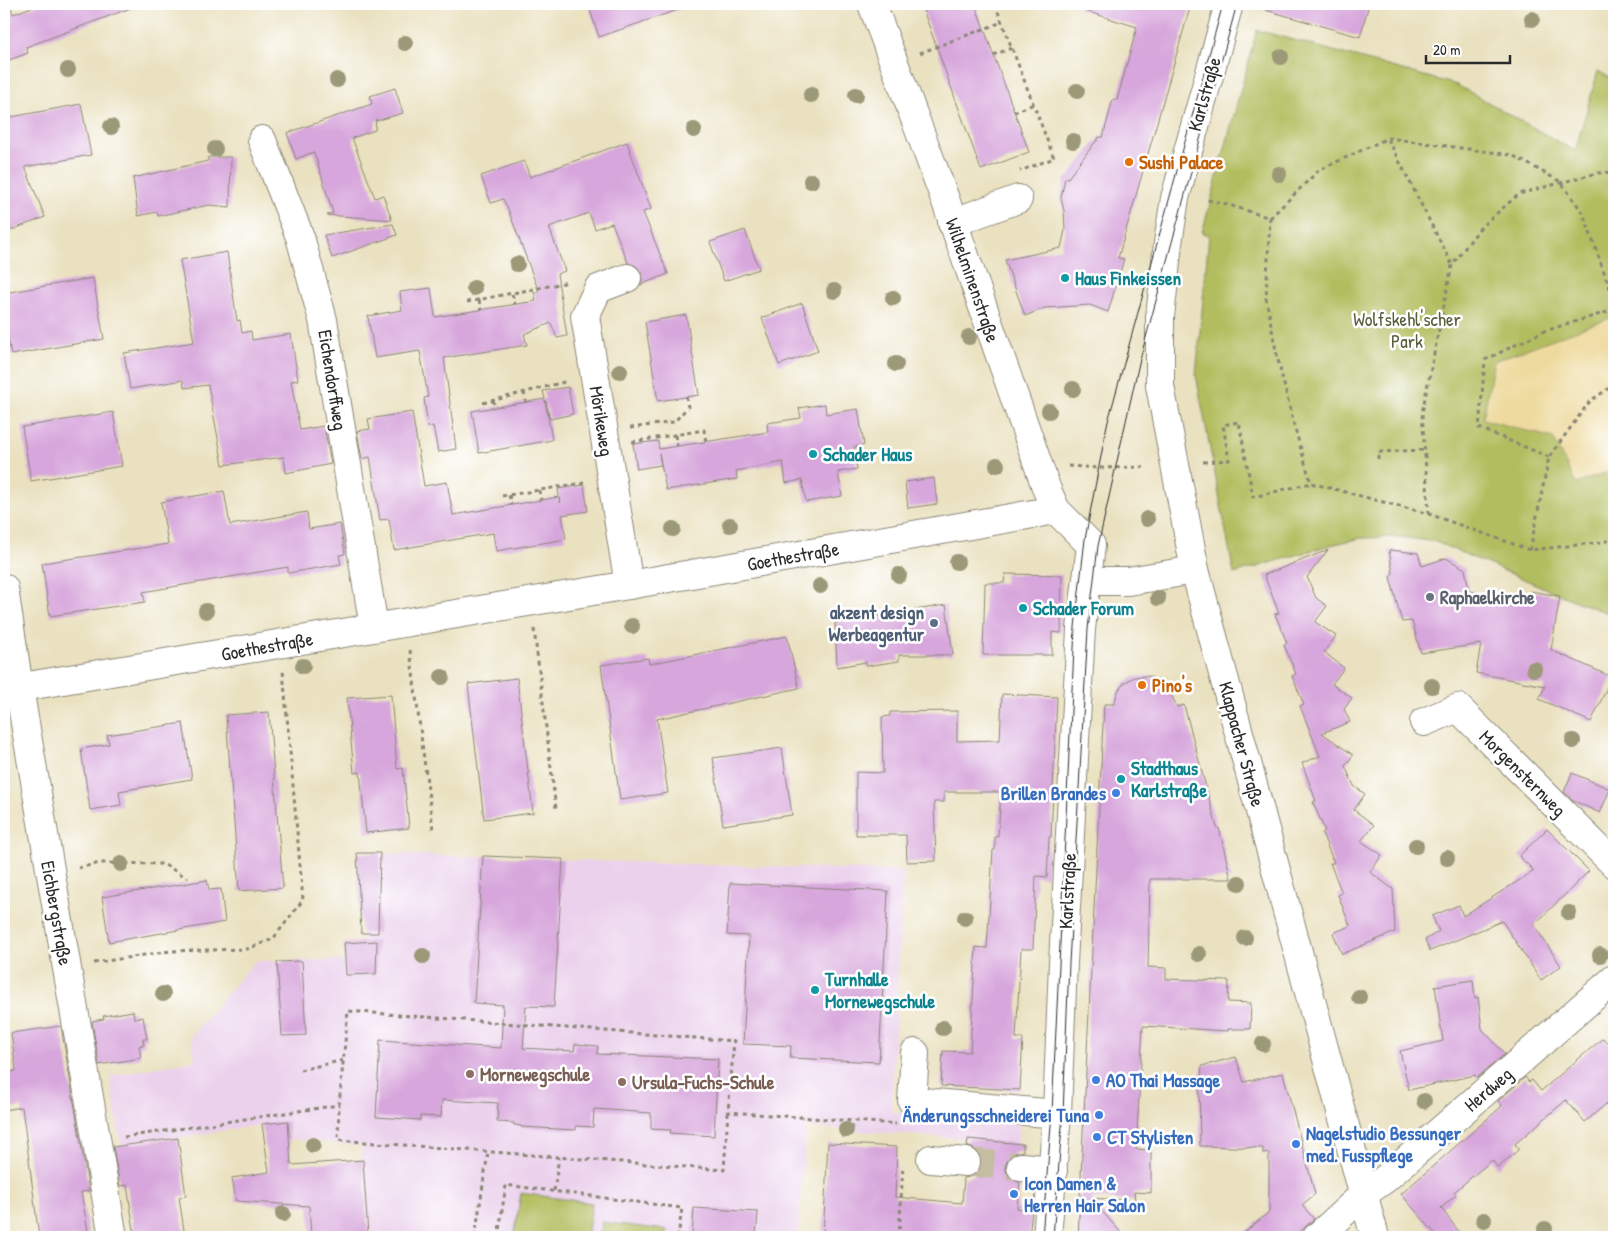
<svg xmlns="http://www.w3.org/2000/svg" width="1618" height="1241" viewBox="0 0 1618 1241" font-family="'Patrick Hand',sans-serif">
<style>
.built{fill:#ebd1ec}
.green{fill:#b2bd5f;stroke:#6e7445}
.sand{fill:#eeda9e;stroke:#8c8264}
.building{fill:#d7a6dc}
.lines{fill:none;stroke-linecap:round;stroke-linejoin:round}
.minor-tunnel{stroke:#c4bda2;stroke-width:28;stroke-dasharray:28 14;stroke-linecap:butt}
.minor-casing{stroke:#8a8676;stroke-width:30}
.path{stroke:#8a8676;stroke-width:3;stroke-dasharray:4 4;stroke-linecap:butt}
.minor{stroke:#fff;stroke-width:28}
.tram{stroke:#2b2b2b;stroke-width:1}
.tree{fill:#9b9978}
.food-dot{fill:#e8710a;stroke:#fff;stroke-width:2}
.culture-dot{fill:#0f9aa8;stroke:#fff;stroke-width:2}
.worship-dot{fill:#6b7280;stroke:#fff;stroke-width:2}
.service-dot{fill:#5c6f8a;stroke:#fff;stroke-width:2}
.shop-dot{fill:#3f7fe0;stroke:#fff;stroke-width:2}
.education-dot{fill:#8d6e63;stroke:#fff;stroke-width:2}
.labels{text-anchor:middle;dominant-baseline:central;stroke-width:5;stroke-linejoin:round;paint-order:stroke}
.street-label{font-size:19px;fill:#2b2b2b;stroke:#fff}
.food-label{font-size:19px;font-weight:bold;fill:#c56008;stroke:#fff;text-anchor:start}
.culture-label{font-size:19px;font-weight:bold;fill:#0d838f;stroke:#fff;text-anchor:start}
.park-label{font-size:19px;fill:#5a5e3d;stroke:#fff}
.worship-label{font-size:19px;font-weight:bold;fill:#5b616d;stroke:#fff;text-anchor:start}
.service-label{font-size:19px;font-weight:bold;fill:#4e5e75;stroke:#fff;text-anchor:end}
.shop-label{font-size:19px;font-weight:bold;fill:#366cbe;stroke:#fff;text-anchor:start}
.education-label{font-size:19px;font-weight:bold;fill:#785e54;stroke:#fff;text-anchor:start}
</style>
<rect width="100%" height="100%" fill="#fff"/>
<filter id="ink" filterUnits="userSpaceOnUse"><feTurbulence type="fractalNoise" baseFrequency=".02" numOctaves="2"/><feDisplacementMap in="SourceGraphic" scale="10" xChannelSelector="R" yChannelSelector="G"/><feConvolveMatrix kernelMatrix="1 2 1 2 8 2 1 2 1" color-interpolation-filters="sRGB"/></filter>
<filter id="wash" filterUnits="userSpaceOnUse"><feTurbulence type="fractalNoise" baseFrequency=".0096" numOctaves="4" result="noise"/><feDisplacementMap in="SourceGraphic" scale="20" xChannelSelector="R" yChannelSelector="G"/><feGaussianBlur stdDeviation="1.12" result="paint"/><feColorMatrix in="noise" values="0 0 0 0 0 0 0 0 0 0 0 0 0 0 0 0 0 1.4 0 .05"/><feComposite in="paint" operator="in"/></filter>
<g filter="url(#wash)">
<rect width="100%" height="100%" fill="#eae1c0"/>
<!-- built -->
<path class="built" d="M 357,853 L 903,871 L 891,1112 L 1019,1123 L 1018,1143 L 806,1127 L 798,1237 L 369,1237 L 361,1146 L 290,1139 L 288,1121 L 121,1146 L 110,1076 L 195,1060 L 191,1036 L 255,961 L 363,960 Z"/>
<!-- green -->
<g class="green">
<path d="M 1257,30 L 1457,85 L 1575,151 L 1598,71 L 1614,80 L 1614,615 L 1580,603 L 1436,542 L 1401,537 L 1361,538 L 1326,546 L 1234,574 L 1196,375 L 1209,235 L 1202,233 Z"/>
<path d="M 521,1193 L 592,1203 L 587,1237 L 514,1237 Z"/>
<path d="M 602,1222 L 667,1230 L 666,1237 L 600,1237 Z"/>
</g>
<!-- sand -->
<path class="sand" d="M 1610,318 L 1614,331 L 1614,469 L 1576,484 L 1553,438 L 1483,419 L 1494,361 Z"/>
<g id="blocks">
<!-- building -->
<g class="building">
<path d="M 4,4 L 10,4 L 13,14 L 40,4 L 135,4 L 136,6 L 26,47 L 28,53 L 4,62 Z"/>
<path d="M 588,4 L 686,4 L 686,7 L 599,37 Z"/>
<path d="M 921,4 L 975,4 L 1029,152 L 981,170 Z"/>
<path d="M 1080,4 L 1191,4 L 1118,258 L 1124,259 L 1108,312 L 1090,305 L 1045,308 L 1025,316 L 1005,260 L 1061,248 L 1065,230 L 1064,211 L 1061,198 L 1065,178 L 1068,178 L 1096,141 L 1097,141 L 1099,137 L 1103,137 L 1113,99 L 1117,100 L 1137,27 L 1079,9 Z"/>
<path d="M 1267,4 L 1369,4 L 1360,37 L 1266,10 Z"/>
<path d="M 395,88 L 403,113 L 376,121 L 376,119 L 375,130 L 352,138 L 375,198 L 383,195 L 392,220 L 327,215 L 333,213 L 314,152 L 296,159 L 287,133 L 372,104 L 370,96 Z"/>
<path d="M 81,104 L 91,155 L 25,167 L 45,217 L 4,233 L 4,116 L 6,118 Z"/>
<path d="M 627,142 L 651,209 L 643,212 L 668,274 L 640,285 L 642,280 L 641,272 L 636,266 L 628,263 L 612,223 L 595,229 L 589,213 L 549,227 L 565,271 L 557,274 L 567,336 L 557,338 L 551,323 L 524,334 L 527,345 L 444,358 L 456,449 L 438,452 L 433,426 L 428,427 L 424,398 L 428,397 L 420,351 L 375,358 L 368,316 L 402,310 L 400,292 L 431,288 L 435,317 L 536,301 L 534,292 L 539,292 L 508,209 L 503,199 L 491,203 L 481,176 L 524,161 L 530,177 Z"/>
<path d="M 208,157 L 231,157 L 230,207 L 209,205 L 158,216 L 157,212 L 138,216 L 133,178 L 208,161 Z"/>
<path d="M 393,224 L 397,235 L 332,258 L 324,235 Z"/>
<path d="M 745,230 L 759,269 L 724,281 L 710,242 Z"/>
<path d="M 227,252 L 237,321 L 240,320 L 242,333 L 251,331 L 252,340 L 291,334 L 298,380 L 291,381 L 300,430 L 324,426 L 331,464 L 286,473 L 284,457 L 223,465 L 208,385 L 184,388 L 183,380 L 130,389 L 124,353 L 194,342 L 180,260 Z"/>
<path d="M 93,278 L 104,339 L 11,355 L 4,314 L 4,293 Z"/>
<path d="M 802,303 L 818,351 L 779,365 L 762,318 Z"/>
<path d="M 686,315 L 699,395 L 658,401 L 645,322 Z"/>
<path d="M 568,387 L 573,414 L 550,419 L 545,400 L 552,440 L 479,453 L 472,411 L 545,399 L 543,391 Z"/>
<path d="M 825,404 L 826,414 L 858,409 L 864,445 L 854,447 L 857,469 L 838,472 L 842,496 L 806,502 L 802,480 L 786,483 L 783,462 L 736,471 L 737,479 L 666,490 L 659,453 L 661,465 L 637,469 L 633,444 L 658,441 L 659,449 L 768,432 L 767,423 L 801,418 L 799,408 Z"/>
<path d="M 113,412 L 122,466 L 31,481 L 22,427 Z"/>
<path d="M 412,412 L 424,486 L 447,482 L 453,515 L 559,497 L 560,503 L 558,489 L 584,485 L 588,511 L 562,515 L 566,539 L 496,551 L 493,533 L 394,550 L 389,519 L 380,520 L 370,457 L 362,459 L 357,431 L 370,429 L 368,419 Z"/>
<path d="M 934,478 L 937,504 L 908,508 L 905,482 Z"/>
<path d="M 224,491 L 230,525 L 307,512 L 309,529 L 340,524 L 345,554 L 339,555 L 341,564 L 288,573 L 288,567 L 143,592 L 145,602 L 50,616 L 42,563 L 168,544 L 161,502 Z"/>
<path d="M 1328,550 L 1307,577 L 1316,598 L 1327,606 L 1315,622 L 1336,636 L 1324,652 L 1344,668 L 1332,684 L 1352,698 L 1344,709 L 1350,722 L 1322,733 L 1353,755 L 1345,766 L 1354,786 L 1365,794 L 1354,810 L 1374,825 L 1361,841 L 1382,855 L 1370,872 L 1393,889 L 1395,932 L 1342,954 L 1333,933 L 1350,926 L 1338,895 L 1342,893 L 1330,863 L 1334,863 L 1322,833 L 1325,831 L 1313,802 L 1316,801 L 1302,763 L 1320,756 L 1300,706 L 1304,705 L 1292,676 L 1296,674 L 1284,645 L 1287,643 L 1275,614 L 1279,613 L 1264,575 Z"/>
<path d="M 1389,550 L 1418,553 L 1422,566 L 1446,558 L 1465,569 L 1469,591 L 1528,602 L 1530,591 L 1560,596 L 1551,650 L 1612,677 L 1591,722 L 1539,699 L 1545,686 L 1476,673 L 1481,644 L 1421,653 L 1412,621 L 1402,622 L 1390,577 L 1393,573 Z"/>
<path d="M 1005,574 L 1062,575 L 1061,633 L 1052,632 L 1052,655 L 983,655 L 985,583 L 1004,583 Z"/>
<path d="M 946,605 L 953,655 L 899,655 L 899,661 L 866,666 L 866,662 L 837,667 L 835,623 Z"/>
<path d="M 787,636 L 799,688 L 657,719 L 668,793 L 620,800 L 601,665 L 648,658 L 649,664 Z"/>
<path d="M 1148,676 L 1161,681 L 1169,690 L 1177,707 L 1184,705 L 1217,828 L 1219,828 L 1231,879 L 1150,879 L 1148,967 L 1166,968 L 1166,979 L 1229,981 L 1228,1002 L 1251,1003 L 1250,1029 L 1228,1029 L 1228,1031 L 1143,1026 L 1136,1149 L 1151,1150 L 1151,1193 L 1134,1192 L 1135,1201 L 1090,1198 L 1125,1237 L 1078,1237 L 1104,704 L 1114,704 L 1118,691 L 1124,683 L 1134,677 Z"/>
<path d="M 517,678 L 533,813 L 484,819 L 468,684 Z"/>
<path d="M 1002,694 L 1057,697 L 1051,837 L 1049,837 L 1047,877 L 1036,876 L 1033,949 L 1021,949 L 1016,1038 L 1023,1038 L 1020,1090 L 941,1086 L 943,1051 L 970,1052 L 976,947 L 987,948 L 993,850 L 995,850 L 995,837 L 998,836 L 1001,792 L 944,792 L 944,802 L 934,802 L 936,861 L 907,862 L 906,835 L 856,835 L 856,772 L 883,773 L 882,717 L 890,716 L 890,712 L 957,711 L 957,741 L 1000,740 Z"/>
<path d="M 391,695 L 397,769 L 403,768 L 409,828 L 366,833 L 360,772 L 354,773 L 347,698 Z"/>
<path d="M 269,712 L 283,888 L 239,891 L 226,715 Z"/>
<path d="M 183,723 L 192,779 L 119,791 L 121,805 L 90,810 L 81,749 L 109,744 L 107,735 Z"/>
<path d="M 782,748 L 792,815 L 723,825 L 713,758 Z"/>
<path d="M 1572,773 L 1610,789 L 1600,813 L 1574,801 L 1564,792 Z"/>
<path d="M 1547,829 L 1589,871 L 1534,925 L 1561,966 L 1541,980 L 1502,921 L 1430,951 L 1425,940 L 1439,931 L 1432,916 L 1459,905 L 1463,916 L 1534,871 L 1519,856 Z"/>
<path d="M 357,853 L 380,853 L 378,933 L 361,933 Z"/>
<path d="M 483,856 L 563,859 L 554,1007 L 526,1006 L 523,1048 L 574,1051 L 575,1044 L 598,1046 L 597,1054 L 718,1059 L 714,1136 L 670,1133 L 671,1130 L 651,1129 L 651,1113 L 594,1109 L 593,1127 L 576,1126 L 576,1130 L 521,1127 L 521,1126 L 514,1125 L 514,1123 L 497,1122 L 498,1103 L 442,1100 L 441,1117 L 420,1116 L 420,1120 L 376,1117 L 380,1040 L 501,1048 L 503,1005 L 474,1003 Z"/>
<path d="M 207,880 L 209,890 L 221,889 L 225,922 L 109,942 L 102,897 Z"/>
<path d="M 730,883 L 888,891 L 879,1062 L 790,1058 L 791,1046 L 743,1044 L 749,936 L 727,935 Z"/>
<path d="M 377,941 L 376,974 L 346,975 L 344,943 Z"/>
<path d="M 302,961 L 306,1035 L 282,1036 L 277,962 Z"/>
<path d="M 1473,980 L 1475,998 L 1478,997 L 1482,1029 L 1505,1054 L 1477,1078 L 1475,1075 L 1409,1090 L 1400,1051 L 1443,1041 L 1435,986 Z"/>
<path d="M 133,1011 L 134,1018 L 143,1017 L 147,1039 L 143,1039 L 144,1045 L 139,1046 L 141,1058 L 99,1065 L 92,1021 L 104,1019 L 103,1016 Z"/>
<path d="M 61,1026 L 89,1191 L 81,1192 L 89,1237 L 39,1237 L 22,1107 L 4,1110 L 4,1073 L 16,1071 L 11,1033 Z"/>
<path d="M 1603,1038 L 1614,1051 L 1614,1097 L 1585,1122 L 1566,1100 L 1515,1144 L 1519,1149 L 1498,1168 L 1492,1160 L 1454,1192 L 1456,1195 L 1441,1208 L 1463,1237 L 1438,1237 L 1401,1194 L 1501,1107 L 1502,1105 L 1498,1101 L 1525,1077 L 1529,1082 L 1532,1080 L 1541,1091 Z"/>
<path d="M 1236,1057 L 1244,1082 L 1283,1073 L 1315,1194 L 1302,1205 L 1314,1219 L 1294,1237 L 1239,1237 L 1269,1212 L 1269,1153 L 1263,1154 L 1263,1148 L 1200,1146 L 1199,1078 L 1201,1078 L 1202,1066 Z"/>
<path d="M 288,1121 L 291,1165 L 363,1160 L 368,1235 L 311,1237 L 309,1206 L 236,1201 L 232,1178 L 269,1172 L 262,1124 Z"/>
<path d="M 178,1138 L 186,1196 L 179,1197 L 185,1237 L 135,1237 L 127,1185 L 120,1186 L 113,1147 Z"/>
<path d="M 968,1139 L 1023,1144 L 1023,1151 L 1015,1153 L 1009,1158 L 1005,1166 L 1007,1173 L 1012,1179 L 1020,1183 L 1017,1208 L 1032,1211 L 1029,1237 L 823,1237 L 828,1143 L 897,1147 L 895,1197 L 962,1203 L 964,1178 L 973,1176 L 978,1171 L 981,1164 L 980,1155 L 974,1149 L 967,1146 Z"/>
<path d="M 694,1208 L 758,1212 L 756,1237 L 692,1237 Z"/>
</g>
</g>
</g>
<g filter="url(#ink)">
<use href="#blocks" fill-opacity="0" stroke="#8a8676" stroke-width="1"/>
<g class="lines">
<!-- minor-tunnel -->
<path class="minor-tunnel" d="M 966,1162 L 1021,1167"/>
<!-- minor casing -->
<g class="minor-casing">
<g id="minor">
<path d="M 872,4 L 945,199 L 1047,490 L 1056,510 L 1091,545 L 1081,629 L 1063,963 L 1057,1114 L 1047,1237"/>
<path d="M 1229,4 L 1175,198 L 1168,243 L 1160,317 L 1160,386 L 1195,570 L 1375,1237"/>
<path d="M 262,140 L 300,237 L 323,320 L 374,627"/>
<path d="M 952,223 L 1018,199"/>
<path d="M 627,278 L 598,289 L 585,316 L 629,585"/>
<path d="M 1087,581 L 1128,581 L 1195,570"/>
<path d="M 4,588 L 19,688 L 113,1237"/>
<path d="M 4,690 L 629,585 L 1056,510"/>
<path d="M 1424,722 L 1458,708 L 1614,864"/>
<path d="M 915,1053 L 912,1101 L 1057,1114"/>
<path d="M 931,1159 L 966,1162"/>
<path d="M 1021,1167 L 1053,1170"/>
<path d="M 1317,1237 L 1365,1193 L 1385,1179 L 1614,979"/>
</g>
</g>
<!-- path -->
<g class="path">
<path d="M 995,4 L 1054,158 L 1020,171"/>
<path d="M 920,53 L 1002,22"/>
<path d="M 993,55 L 1012,48"/>
<path d="M 1014,112 L 1034,104"/>
<path d="M 1388,139 L 1452,265"/>
<path d="M 1208,200 L 1226,204 L 1270,218 L 1266,298 L 1277,356 L 1295,429 L 1311,483 L 1429,514 L 1530,550 L 1605,542 L 1614,536"/>
<path d="M 1270,218 L 1319,170 L 1388,138 L 1512,155 L 1561,182 L 1583,213 L 1614,300"/>
<path d="M 512,294 L 515,304"/>
<path d="M 479,300 L 481,310"/>
<path d="M 467,302 L 569,282"/>
<path d="M 524,392 L 526,402"/>
<path d="M 493,400 L 495,408"/>
<path d="M 483,403 L 568,381"/>
<path d="M 630,428 L 674,422 L 688,407 L 686,396"/>
<path d="M 675,435 L 677,446"/>
<path d="M 632,442 L 704,430 L 706,442"/>
<path d="M 1549,457 L 1479,428 L 1485,360 L 1544,331 L 1614,310"/>
<path d="M 1378,459 L 1378,452 L 1424,450"/>
<path d="M 1203,462 L 1229,460 L 1223,425 L 1239,422 L 1253,497 L 1311,483"/>
<path d="M 1068,466 L 1099,468 L 1145,467"/>
<path d="M 539,490 L 541,500"/>
<path d="M 509,495 L 511,505"/>
<path d="M 502,496 L 584,483"/>
<path d="M 1429,514 L 1422,413 L 1452,265 L 1480,228 L 1519,194 L 1597,173 L 1614,172"/>
<path d="M 1530,550 L 1549,457 L 1590,401 L 1614,385"/>
<path d="M 534,629 L 556,809"/>
<path d="M 410,650 L 433,829"/>
<path d="M 78,868 L 100,863 L 163,864 L 188,878"/>
<path d="M 94,963 L 170,951 L 247,949 L 273,939 L 303,900 L 283,671"/>
<path d="M 300,1070 L 344,1060"/>
<path d="M 728,1112 L 724,1170 L 338,1140 L 339,1105 L 348,1011 L 734,1041 L 728,1112 L 896,1124"/>
<path d="M 124,1137 L 339,1105"/>
<path d="M 554,1191 L 559,1157"/>
<path d="M 475,1237 L 488,1152"/>
<path d="M 498,1237 L 506,1185 L 682,1208 L 678,1237"/>
<path d="M 899,1237 L 903,1165"/>
</g>
<!-- minor -->
<use href="#minor" class="minor"/>
<!-- tram -->
<g class="tram">
<path d="M 1042,1237 L 1052,1113 L 1075,627 L 1085,539 L 1107,425 L 1223,4"/>
<path d="M 1053,1237 L 1063,1114 L 1069,963 L 1088,629 L 1098,546 L 1139,363 L 1237,4"/>
</g>
</g>
<!-- trees -->
<g class="tree">
<circle cx="1532" cy="19" r="8"/>
<circle cx="405" cy="43" r="8"/>
<circle cx="1281" cy="57" r="8"/>
<circle cx="68" cy="70" r="8"/>
<circle cx="337" cy="80" r="8"/>
<circle cx="1077" cy="91" r="8"/>
<circle cx="811" cy="95" r="8"/>
<circle cx="856" cy="95" r="8"/>
<circle cx="111" cy="127" r="8"/>
<circle cx="694" cy="130" r="8"/>
<circle cx="1073" cy="141" r="8"/>
<circle cx="215" cy="149" r="8"/>
<circle cx="1279" cy="174" r="8"/>
<circle cx="811" cy="181" r="8"/>
<circle cx="517" cy="264" r="8"/>
<circle cx="474" cy="288" r="8"/>
<circle cx="834" cy="291" r="8"/>
<circle cx="893" cy="298" r="8"/>
<circle cx="969" cy="337" r="8"/>
<circle cx="896" cy="364" r="8"/>
<circle cx="620" cy="371" r="8"/>
<circle cx="1073" cy="389" r="8"/>
<circle cx="1049" cy="411" r="8"/>
<circle cx="997" cy="465" r="8"/>
<circle cx="1147" cy="519" r="8"/>
<circle cx="730" cy="525" r="8"/>
<circle cx="673" cy="529" r="8"/>
<circle cx="957" cy="562" r="8"/>
<circle cx="899" cy="575" r="8"/>
<circle cx="820" cy="586" r="8"/>
<circle cx="1158" cy="598" r="8"/>
<circle cx="206" cy="611" r="8"/>
<circle cx="632" cy="626" r="8"/>
<circle cx="303" cy="666" r="8"/>
<circle cx="1534" cy="669" r="8"/>
<circle cx="442" cy="677" r="8"/>
<circle cx="1432" cy="686" r="8"/>
<circle cx="1573" cy="741" r="8"/>
<circle cx="1416" cy="846" r="8"/>
<circle cx="1447" cy="858" r="8"/>
<circle cx="121" cy="864" r="8"/>
<circle cx="1239" cy="883" r="8"/>
<circle cx="1569" cy="913" r="8"/>
<circle cx="965" cy="918" r="8"/>
<circle cx="1245" cy="938" r="8"/>
<circle cx="1199" cy="954" r="8"/>
<circle cx="1600" cy="955" r="8"/>
<circle cx="423" cy="956" r="8"/>
<circle cx="163" cy="994" r="8"/>
<circle cx="1359" cy="997" r="8"/>
<circle cx="943" cy="1028" r="8"/>
<circle cx="1263" cy="1044" r="8"/>
<circle cx="1424" cy="1101" r="8"/>
<circle cx="846" cy="1130" r="8"/>
<circle cx="313" cy="1145" r="8"/>
<circle cx="283" cy="1214" r="8"/>
<circle cx="1484" cy="1220" r="8"/>
<circle cx="1545" cy="1229" r="8"/>
</g>
</g>
<!-- markers -->
<g class="food-dot">
<circle cx="1129" cy="162" r="5"/>
<circle cx="1142" cy="685" r="5"/>
</g>
<g class="culture-dot">
<circle cx="1065" cy="278" r="5"/>
<circle cx="813" cy="454" r="5"/>
<circle cx="1023" cy="608" r="5"/>
<circle cx="1121" cy="779" r="5"/>
<circle cx="815" cy="990" r="5"/>
</g>
<circle class="worship-dot" cx="1430" cy="597" r="5"/>
<circle class="service-dot" cx="934" cy="623" r="5"/>
<g class="shop-dot">
<circle cx="1116" cy="793" r="5"/>
<circle cx="1096" cy="1080" r="5"/>
<circle cx="1099" cy="1115" r="5"/>
<circle cx="1097" cy="1137" r="5"/>
<circle cx="1296" cy="1144" r="5"/>
<circle cx="1014" cy="1194" r="5"/>
</g>
<g class="education-dot">
<circle cx="470" cy="1074" r="5"/>
<circle cx="622" cy="1082" r="5"/>
</g>
<g class="labels">
<!-- street labels -->
<g class="street-label">
<text transform="translate(1204 94) rotate(-74)">Karlstraße</text>
<text transform="translate(973 280) rotate(71)">Wilhelminenstraße</text>
<text transform="translate(333 380) rotate(81)">Eichendorffweg</text>
<text transform="translate(602 421) rotate(81)">Mörikeweg</text>
<text transform="translate(793 556) rotate(-10)">Goethestraße</text>
<text transform="translate(267 646) rotate(-10)">Goethestraße</text>
<text transform="translate(1242 744) rotate(75)">Klappacher Straße</text>
<text transform="translate(1523 773) rotate(45)">Morgensternweg</text>
<text transform="translate(1067 891) rotate(-87)">Karlstraße</text>
<text transform="translate(57 913) rotate(80)">Eichbergstraße</text>
<text transform="translate(1488 1089) rotate(-41)">Herdweg</text>
</g>
<!-- food labels -->
<g class="food-label">
<text x="1139" y="162">Sushi Palace</text>
<text x="1152" y="685">Pino's</text>
</g>
<!-- culture labels -->
<g class="culture-label">
<text x="1075" y="278">Haus Finkeissen</text>
<text x="823" y="454">Schader Haus</text>
<text x="1033" y="608">Schader Forum</text>
<text x="1131" y="768">Stadthaus<tspan x="1131" dy="22">Karlstraße</tspan></text>
<text x="825" y="979">Turnhalle<tspan x="825" dy="22">Mornewegschule</tspan></text>
</g>
<!-- park labels -->
<g class="park-label">
<text x="1407" y="319">Wolfskehl'scher<tspan x="1407" dy="22">Park</tspan></text>
</g>
<!-- worship labels -->
<g class="worship-label">
<text x="1440" y="597">Raphaelkirche</text>
</g>
<!-- service labels -->
<g class="service-label">
<text x="924" y="612">akzent design<tspan x="924" dy="22">Werbeagentur</tspan></text>
</g>
<!-- shop labels -->
<g class="shop-label">
<text x="1106" y="793" text-anchor="end">Brillen Brandes</text>
<text x="1106" y="1080">AO Thai Massage</text>
<text x="1089" y="1115" text-anchor="end">Änderungsschneiderei Tuna</text>
<text x="1306" y="1133">Nagelstudio Bessunger<tspan x="1306" dy="22">med. Fusspflege</tspan></text>
<text x="1107" y="1137">CT Stylisten</text>
<text x="1024" y="1183">Icon Damen &amp;<tspan x="1024" dy="22">Herren Hair Salon</tspan></text>
</g>
<!-- education labels -->
<g class="education-label">
<text x="480" y="1074">Mornewegschule</text>
<text x="632" y="1082">Ursula-Fuchs-Schule</text>
</g>
</g>
<!-- margin -->
<rect width="1618" height="1241" fill="none" stroke="#fff" stroke-width="20"/>
<!-- scale -->
<path d="M1426 55v8h84v-8" fill="none" stroke="#2b2b2b" stroke-width="2.5"/>
<text x="1433" y="55" font-size="15" fill="#2b2b2b" stroke="#ffffff" stroke-width="4" paint-order="stroke">20 m</text>
</svg>
